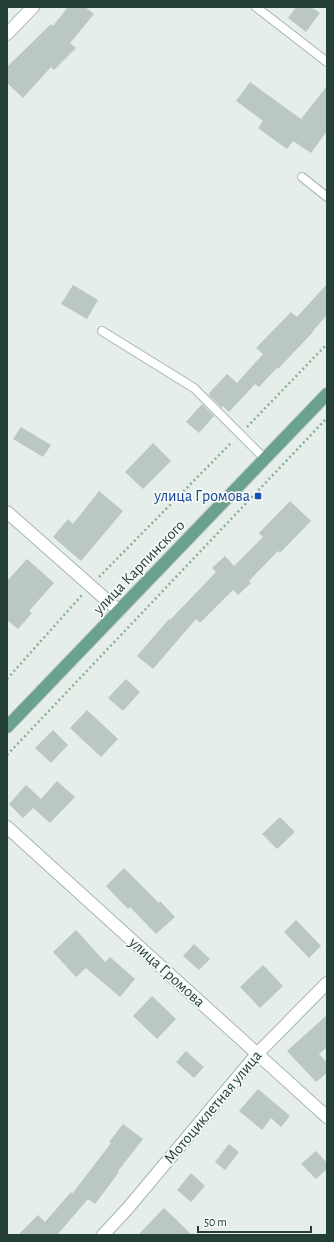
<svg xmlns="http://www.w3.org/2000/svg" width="334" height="1242" viewBox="0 0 334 1242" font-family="'Alegreya Sans',sans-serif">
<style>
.building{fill:#bac8c1}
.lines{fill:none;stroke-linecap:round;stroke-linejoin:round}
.lane-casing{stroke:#a7b6af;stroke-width:10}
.street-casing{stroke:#a7b6af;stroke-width:14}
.primary-casing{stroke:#c2c9c6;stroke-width:14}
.path{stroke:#86b09e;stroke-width:2.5;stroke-dasharray:2 3;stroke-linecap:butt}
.lane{stroke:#fff;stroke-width:8}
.street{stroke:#fff;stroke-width:12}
.primary{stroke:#6aa28d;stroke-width:12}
.transit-dot{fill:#1a4fb4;stroke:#f5faf7;stroke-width:1.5}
.labels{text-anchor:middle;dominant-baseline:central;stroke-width:3.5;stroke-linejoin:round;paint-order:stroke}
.transit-label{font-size:16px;fill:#164399;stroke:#f5faf7;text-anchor:end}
.street-label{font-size:16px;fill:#243f35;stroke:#f5faf7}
</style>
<rect width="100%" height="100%" fill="#e5eee8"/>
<!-- building -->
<g class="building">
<path d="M 68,7 L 85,7 L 94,14 L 70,43 L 76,48 L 54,70 L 51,67 L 23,98 L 7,83 L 7,67 L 51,24 L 53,26 Z"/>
<path d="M 296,7 L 311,7 L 320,13 L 306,32 L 288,18 Z"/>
<path d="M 250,82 L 301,119 L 327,86 L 327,131 L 311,153 L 293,141 L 287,149 L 258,128 L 263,121 L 236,101 Z"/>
<path d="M 327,284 L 327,315 L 312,332 L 313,332 L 278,369 L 277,368 L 259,387 L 255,384 L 229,412 L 223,406 L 222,408 L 209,395 L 210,394 L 209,393 L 227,374 L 237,383 L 263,354 L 256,348 L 291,312 L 297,317 Z"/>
<path d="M 73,285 L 98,300 L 87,319 L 61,304 Z"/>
<path d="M 202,404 L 214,416 L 199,433 L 186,422 Z"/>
<path d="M 21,427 L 51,445 L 43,457 L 13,439 Z"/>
<path d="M 153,443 L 171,461 L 143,489 L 125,472 Z"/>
<path d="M 99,491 L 123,511 L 81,561 L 53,537 L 68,519 L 73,524 Z"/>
<path d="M 290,501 L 311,521 L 280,553 L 278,551 L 249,581 L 251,583 L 238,595 L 233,590 L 200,623 L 196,619 L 153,669 L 137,656 L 169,619 L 170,620 L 216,572 L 212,568 L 225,556 L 234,566 L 263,537 L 259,533 Z"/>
<path d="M 27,559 L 54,583 L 29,611 L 32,613 L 18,629 L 7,620 L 7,581 Z"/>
<path d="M 126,679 L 140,692 L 123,711 L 108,698 Z"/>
<path d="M 87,710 L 118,739 L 101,757 L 70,728 Z"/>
<path d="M 53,730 L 68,745 L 51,763 L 35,748 Z"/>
<path d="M 57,781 L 75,797 L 50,823 L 33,808 L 23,818 L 9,804 L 26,785 L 41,799 Z"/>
<path d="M 280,817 L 295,832 L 277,849 L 262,834 Z"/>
<path d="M 124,868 L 159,903 L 160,901 L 175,917 L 156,934 L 130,907 L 128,909 L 106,886 Z"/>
<path d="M 296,920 L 321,946 L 309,958 L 284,932 Z"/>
<path d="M 76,930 L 105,962 L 110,957 L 135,979 L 120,997 L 86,968 L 76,977 L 53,952 Z"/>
<path d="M 194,944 L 210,959 L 199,970 L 183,956 Z"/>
<path d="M 263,965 L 283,986 L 260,1008 L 240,987 Z"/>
<path d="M 152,996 L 176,1019 L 157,1039 L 133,1016 Z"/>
<path d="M 327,1015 L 327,1047 L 319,1054 L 327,1063 L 327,1073 L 316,1082 L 287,1051 Z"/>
<path d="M 186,1051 L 204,1067 L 194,1078 L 176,1062 Z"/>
<path d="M 258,1089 L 290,1116 L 281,1127 L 271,1118 L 262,1130 L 239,1111 Z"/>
<path d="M 123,1124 L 143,1139 L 118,1171 L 119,1172 L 95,1204 L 88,1199 L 58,1234 L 59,1235 L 18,1235 L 38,1215 L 45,1222 L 71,1192 L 72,1194 L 111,1143 L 109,1142 Z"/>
<path d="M 229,1144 L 239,1152 L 225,1170 L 215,1162 Z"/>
<path d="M 316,1151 L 327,1163 L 327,1169 L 316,1179 L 301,1164 Z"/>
<path d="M 191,1173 L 205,1186 L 191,1202 L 177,1190 Z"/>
<path d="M 164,1208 L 192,1235 L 138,1235 Z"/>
</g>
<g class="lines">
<!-- lane casing -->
<g class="lane-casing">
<g id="lane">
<path d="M 256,7 L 327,62"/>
<path d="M 302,177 L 327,197"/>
<path d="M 102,331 L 194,388 L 265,459"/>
</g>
</g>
<!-- street casing -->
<g class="street-casing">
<g id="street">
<path d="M 7,34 L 33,7"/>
<path d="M 7,512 L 119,611"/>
<path d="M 7,827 L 327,1117"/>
<path d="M 103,1235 L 128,1208 L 257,1054 L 327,983"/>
</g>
</g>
<!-- primary casing -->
<g class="primary-casing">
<path id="primary" d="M 7,727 L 327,394"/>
</g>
<!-- path -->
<g class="path">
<path d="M 247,427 L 327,344"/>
<path d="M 99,577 L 232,442"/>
<path d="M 7,679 L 82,595"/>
<path d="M 7,755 L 327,418"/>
</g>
<!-- lane -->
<use href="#lane" class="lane"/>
<!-- street -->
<use href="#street" class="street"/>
<!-- primary -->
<use href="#primary" class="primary"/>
</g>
<!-- markers -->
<rect class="transit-dot" x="254" y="492" width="8" height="8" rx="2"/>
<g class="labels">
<!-- transit labels -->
<g class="transit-label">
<text x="250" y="496">улица Громова</text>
</g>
<!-- street labels -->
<g class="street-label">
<text transform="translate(139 567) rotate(-46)">улица Карпинского</text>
<text transform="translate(167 972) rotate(42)">улица Громова</text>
<text transform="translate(213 1107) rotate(-50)">Мотоциклетная улица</text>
</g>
</g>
<!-- border -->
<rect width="334" height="1242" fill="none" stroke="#243f35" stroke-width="16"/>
<!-- scale -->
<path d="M198 1226v6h113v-6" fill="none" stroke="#243f35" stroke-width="2"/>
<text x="204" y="1226" font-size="12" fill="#243f35" stroke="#f5faf7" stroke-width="3" paint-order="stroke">50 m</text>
</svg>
